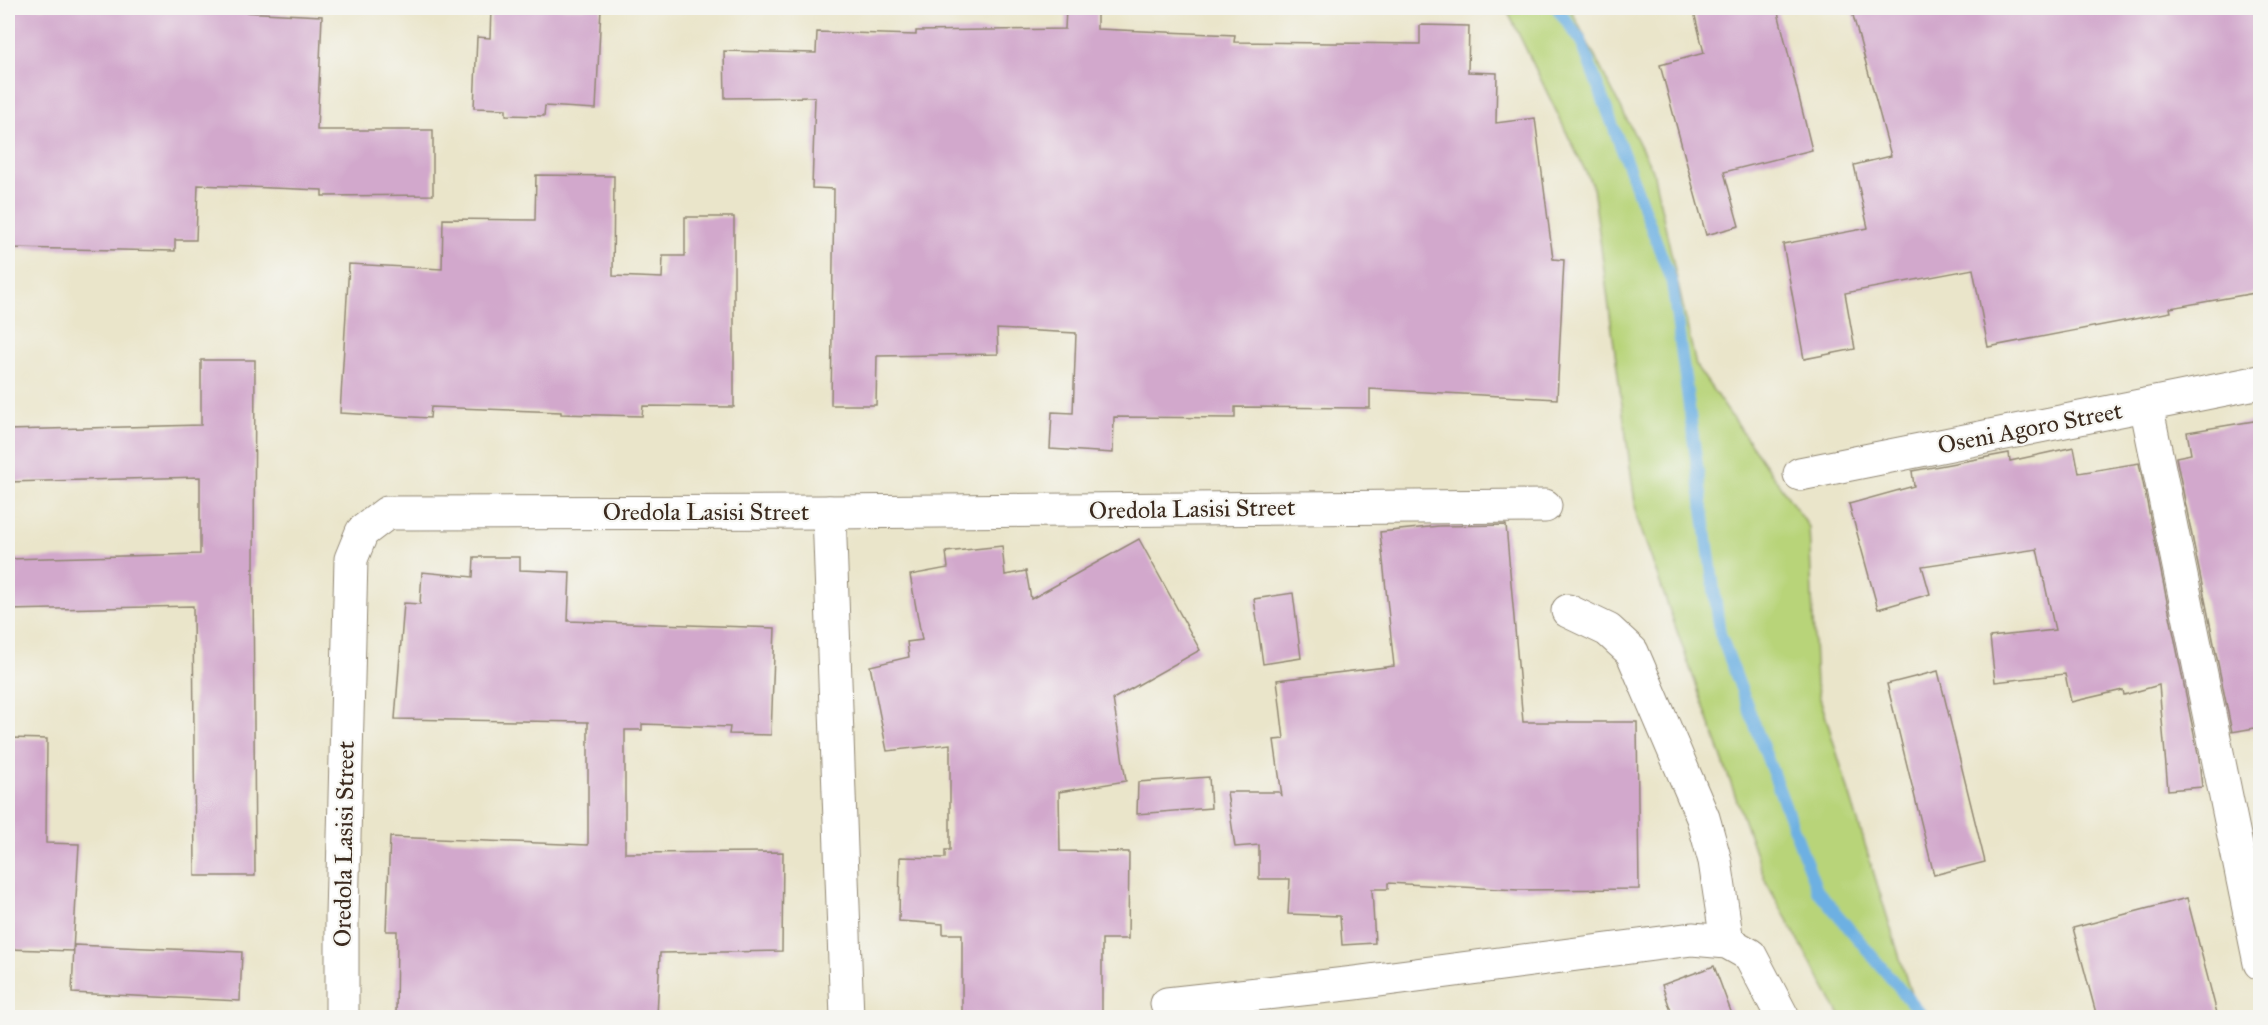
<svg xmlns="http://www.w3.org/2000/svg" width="2268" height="1025" viewBox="0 0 2268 1025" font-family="'IM FELL Great Primer',serif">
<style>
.green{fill:#b8d479;stroke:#7a7f4c;stroke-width:1.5}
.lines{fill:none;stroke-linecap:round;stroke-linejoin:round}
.stream{stroke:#6db0e2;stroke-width:12}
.building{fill:#d2a8cc}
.minor-casing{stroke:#928874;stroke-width:35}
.minor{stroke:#fff;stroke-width:33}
.labels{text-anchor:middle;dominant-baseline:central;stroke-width:4.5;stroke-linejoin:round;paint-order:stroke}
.street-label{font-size:24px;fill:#3b2a1e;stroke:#f6f6f2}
</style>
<rect width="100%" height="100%" fill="#f6f6f2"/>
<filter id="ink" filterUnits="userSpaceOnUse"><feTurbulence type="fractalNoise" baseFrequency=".0167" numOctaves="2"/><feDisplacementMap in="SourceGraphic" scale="12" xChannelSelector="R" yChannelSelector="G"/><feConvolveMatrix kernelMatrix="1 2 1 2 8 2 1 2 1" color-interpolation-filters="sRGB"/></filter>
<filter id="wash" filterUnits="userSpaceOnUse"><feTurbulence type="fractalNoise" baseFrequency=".008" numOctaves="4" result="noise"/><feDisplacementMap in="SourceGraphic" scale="24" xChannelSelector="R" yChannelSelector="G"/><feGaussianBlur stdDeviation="1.35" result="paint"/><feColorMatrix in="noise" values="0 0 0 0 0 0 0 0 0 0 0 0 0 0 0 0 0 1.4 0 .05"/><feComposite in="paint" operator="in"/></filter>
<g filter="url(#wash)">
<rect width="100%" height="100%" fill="#eae5ca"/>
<!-- green -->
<path class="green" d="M 1506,8 L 1570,8 L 1653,171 L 1696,366 L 1809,527 L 1816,685 L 1918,1017 L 1841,1017 L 1765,880 L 1637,518 L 1593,187 Z"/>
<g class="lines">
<!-- stream -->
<path class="stream" d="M 1557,8 L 1581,41 L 1672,283 L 1720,633 L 1817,890 L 1924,1018"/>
</g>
<g id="blocks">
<!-- building -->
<g class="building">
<path d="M 13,8 L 179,8 L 179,9 L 322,16 L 317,130 L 433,130 L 433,195 L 322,196 L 322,190 L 198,185 L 196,240 L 175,240 L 175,251 L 8,248 L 8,134 Z"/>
<path d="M 491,8 L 601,8 L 596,109 L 545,106 L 544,116 L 506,115 L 506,109 L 474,108 L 477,37 L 490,38 Z"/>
<path d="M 1693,8 L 1777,8 L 1812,150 L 1724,172 L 1739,226 L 1706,235 L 1660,65 L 1704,53 Z"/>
<path d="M 1851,8 L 2260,8 L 2260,292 L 2170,308 L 2171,312 L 1988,347 L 1973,269 L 1845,293 L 1855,349 L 1804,359 L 1783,244 L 1868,228 L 1854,165 L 1891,156 Z"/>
<path d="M 1066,9 L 1097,10 L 1097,29 L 1235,35 L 1234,42 L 1420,44 L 1420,25 L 1469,26 L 1468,72 L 1497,73 L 1496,123 L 1535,118 L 1553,259 L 1564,260 L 1557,399 L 1370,389 L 1370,408 L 1235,407 L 1235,418 L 1114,417 L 1113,453 L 1050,449 L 1052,412 L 1073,413 L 1076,333 L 997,329 L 998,354 L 877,356 L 876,405 L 831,405 L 834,189 L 812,188 L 815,97 L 725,98 L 724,51 L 816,53 L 817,32 L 916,35 L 916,31 L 1065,29 Z"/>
<path d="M 536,175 L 614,176 L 613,276 L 662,278 L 663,256 L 685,256 L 685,217 L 734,217 L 734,407 L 643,406 L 642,416 L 561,414 L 561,412 L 431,407 L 430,418 L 340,413 L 349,264 L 442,269 L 443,219 L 535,220 Z"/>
<path d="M 201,360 L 255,360 L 254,569 L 253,569 L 255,876 L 195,876 L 193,606 L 8,610 L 8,559 L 200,554 L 200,477 L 8,482 L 8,430 L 201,425 Z"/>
<path d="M 2260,420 L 2260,727 L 2232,732 L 2176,457 L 2191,454 L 2187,432 Z"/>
<path d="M 2074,447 L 2079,473 L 2139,463 L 2199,759 L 2202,787 L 2168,790 L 2159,685 L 2124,695 L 2123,690 L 2071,702 L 2065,674 L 1995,682 L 1990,637 L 2055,630 L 2037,549 L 1922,566 L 1930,594 L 1878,609 L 1849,504 L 1914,486 L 1912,471 L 2009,453 L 2010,461 Z"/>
<path d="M 1506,525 L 1523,722 L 1637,722 L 1639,889 L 1518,890 L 1388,883 L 1388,889 L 1372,889 L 1375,943 L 1342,945 L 1340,916 L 1288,914 L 1290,879 L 1259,879 L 1259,845 L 1235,847 L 1227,792 L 1279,792 L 1282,796 L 1274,740 L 1284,739 L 1277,680 L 1394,666 L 1380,532 L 1439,526 Z"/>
<path d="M 1139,539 L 1200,650 L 1113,699 L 1126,781 L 1059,792 L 1060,851 L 1129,852 L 1128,939 L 1102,939 L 1102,1017 L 962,1017 L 962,934 L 943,934 L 943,924 L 899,921 L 900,857 L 945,858 L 945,850 L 950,850 L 950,744 L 887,751 L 870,666 L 909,657 L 907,642 L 922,640 L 910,575 L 948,568 L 946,552 L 1002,546 L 1005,575 L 1026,571 L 1031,599 Z"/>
<path d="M 474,557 L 520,557 L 520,570 L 570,572 L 568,621 L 775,628 L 771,735 L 729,734 L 730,727 L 642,724 L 642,730 L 625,730 L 625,853 L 783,852 L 782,951 L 660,953 L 657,1017 L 396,1017 L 397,931 L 386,931 L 390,837 L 588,845 L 588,722 L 395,719 L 404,603 L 420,604 L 422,572 L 473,577 Z"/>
<path d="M 1293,593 L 1301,658 L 1263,664 L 1254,599 Z"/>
<path d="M 1938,671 L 1985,862 L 1934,875 L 1887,684 Z"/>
<path d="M 8,738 L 47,739 L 46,843 L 79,844 L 73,951 L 8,949 Z"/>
<path d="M 1209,777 L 1211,808 L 1137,814 L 1138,782 Z"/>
<path d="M 2187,898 L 2218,1017 L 2097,1017 L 2073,928 Z"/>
<path d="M 74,945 L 242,952 L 240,1001 L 72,993 Z"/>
<path d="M 1714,966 L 1733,1017 L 1673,1017 L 1662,985 Z"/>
</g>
</g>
</g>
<g filter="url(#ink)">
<use href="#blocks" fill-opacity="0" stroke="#928874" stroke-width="1.5"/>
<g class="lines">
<!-- minor casing -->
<g class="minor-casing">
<g id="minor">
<path d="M 2146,405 L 2260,963"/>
<path d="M 1800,474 L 2260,382"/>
<path d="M 829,512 L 847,1018"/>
<path d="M 1568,611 L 1608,630 L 1632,652 L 1703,818 L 1715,861 L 1727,942"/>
<path d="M 1167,1004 L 1355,983 L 1692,939 L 1727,942 L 1750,955 L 1783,1018"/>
<path d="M 342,1018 L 342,916 L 351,559 L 362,532 L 387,513 L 829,512 L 1545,506"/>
</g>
</g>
<!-- minor -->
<use href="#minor" class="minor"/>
</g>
</g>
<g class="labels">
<!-- street labels -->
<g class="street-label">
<text transform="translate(2030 428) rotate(-11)">Oseni Agoro Street</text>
<text transform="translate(1192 509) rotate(-1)">Oredola Lasisi Street</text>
<text x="706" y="512">Oredola Lasisi Street</text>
<text transform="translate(344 844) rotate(-89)">Oredola Lasisi Street</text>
</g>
</g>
<!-- margin -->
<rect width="2268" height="1025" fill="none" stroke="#f6f6f2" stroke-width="30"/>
</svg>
